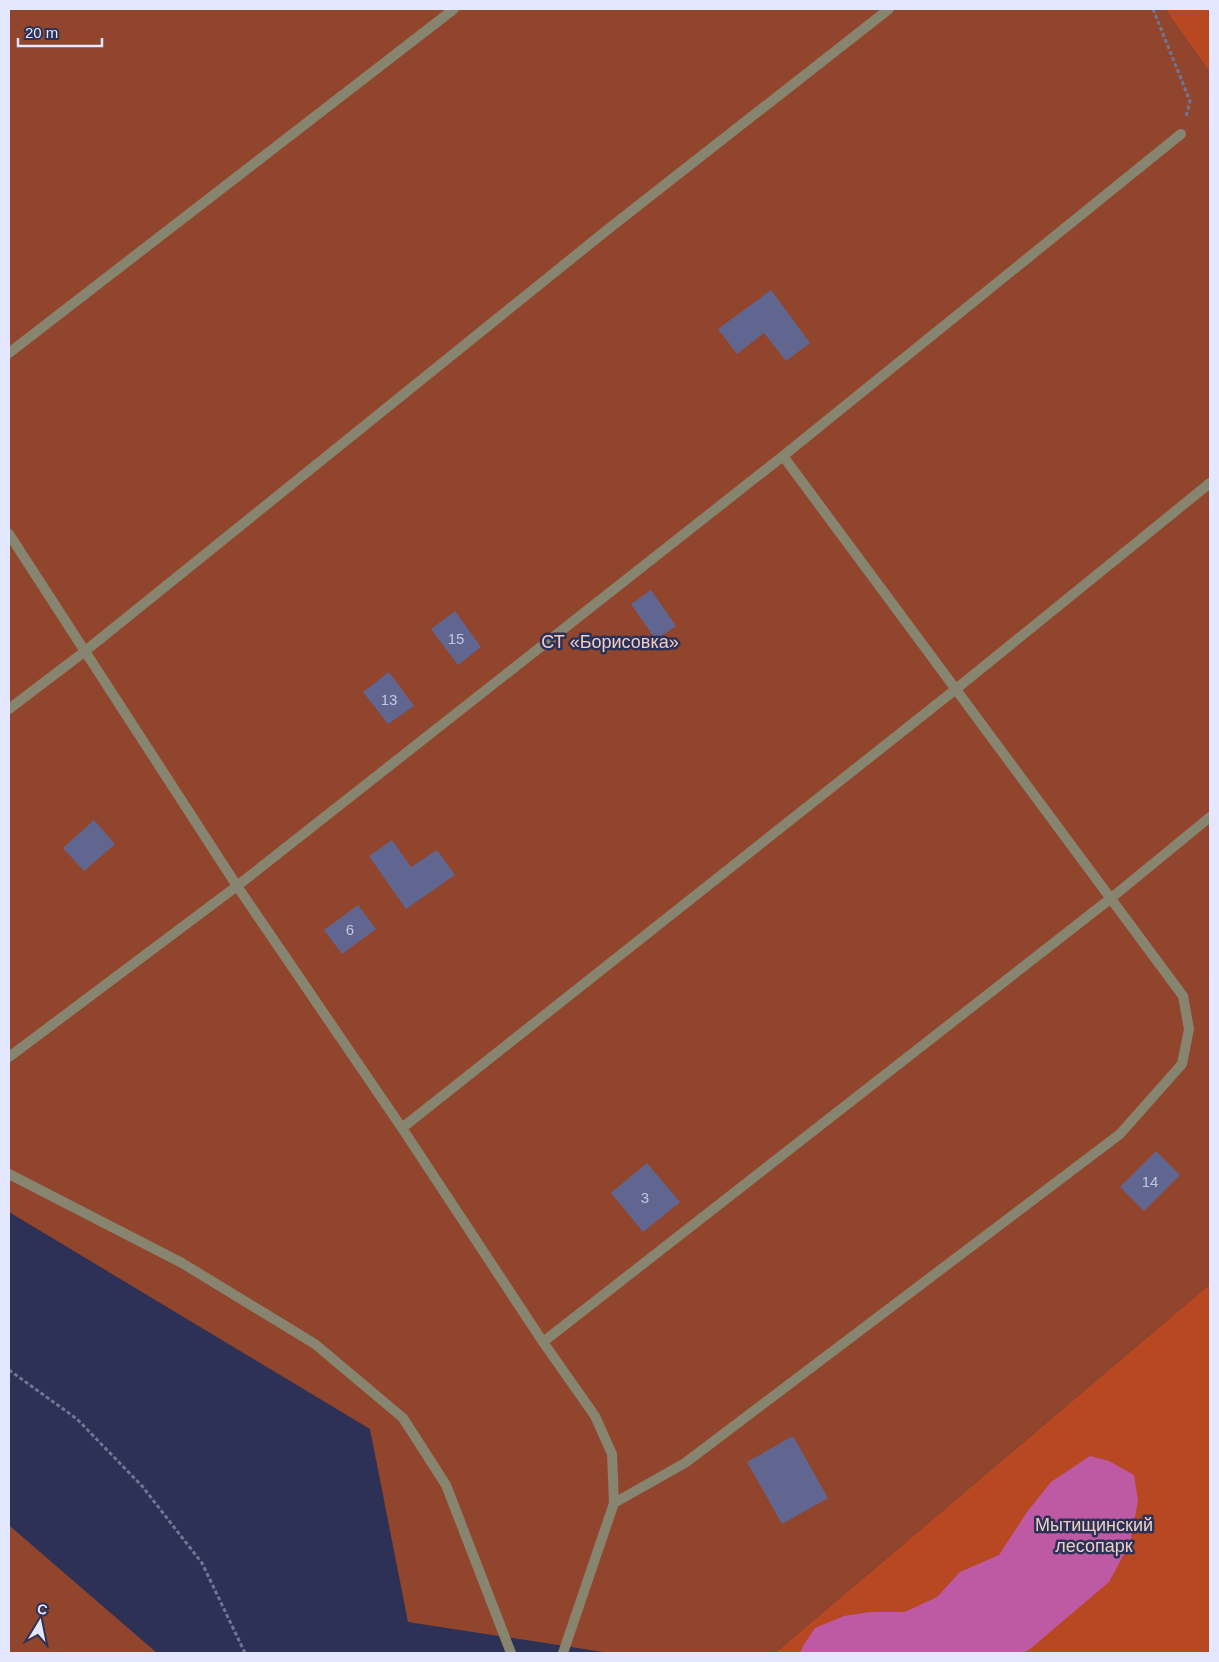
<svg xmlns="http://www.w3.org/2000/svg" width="1219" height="1662" viewBox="0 0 1219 1662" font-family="Arial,sans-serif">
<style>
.green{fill:#91452c}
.forest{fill:#b74821}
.water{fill:#bd5aa3}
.building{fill:#616690}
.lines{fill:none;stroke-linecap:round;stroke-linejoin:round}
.path{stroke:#717595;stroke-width:3;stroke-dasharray:4 2.5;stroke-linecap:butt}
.service{stroke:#878470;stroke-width:10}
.minor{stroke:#878470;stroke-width:10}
.labels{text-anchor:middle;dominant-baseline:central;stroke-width:5;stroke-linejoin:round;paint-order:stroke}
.number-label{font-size:15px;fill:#c2c7e3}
.park-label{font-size:18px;fill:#edcec5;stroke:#2e3156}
</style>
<rect width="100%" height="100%" fill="#2e3156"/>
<!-- green -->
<g class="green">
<path d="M 9,9 L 1165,9 L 1210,73 L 1210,1284 L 775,1653 L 610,1653 L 408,1622 L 370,1429 L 9,1212 Z"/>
<path d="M 9,1526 L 11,1527 L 157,1653 L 9,1653 Z"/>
</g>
<!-- forest -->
<g class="forest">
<path d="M 1165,9 L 1210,9 L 1210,73 Z"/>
<path d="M 1210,1284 L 1210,1653 L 775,1653 Z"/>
</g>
<!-- water -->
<path class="water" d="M 1090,1456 L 1109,1461 L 1134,1475 L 1138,1501 L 1130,1543 L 1109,1582 L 1030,1649 L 1023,1653 L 800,1653 L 803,1646 L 815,1628 L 844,1616 L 870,1612 L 905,1612 L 937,1597 L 960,1572 L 999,1555 L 1027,1512 L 1051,1482 Z"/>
<!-- building -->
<g class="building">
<path d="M 771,290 L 810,343 L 786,361 L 764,333 L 737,354 L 718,329 Z"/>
<path d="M 651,590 L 676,626 L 656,640 L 631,604 Z"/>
<path d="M 455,611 L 481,647 L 458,665 L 431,629 Z"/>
<path d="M 389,672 L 414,706 L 388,724 L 363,692 Z"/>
<path d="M 94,820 L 115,844 L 84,871 L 63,848 Z"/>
<path d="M 392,840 L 411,867 L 437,850 L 455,875 L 406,909 L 369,856 Z"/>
<path d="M 358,905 L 376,929 L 342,954 L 324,930 Z"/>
<path d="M 1156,1151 L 1180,1175 L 1144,1211 L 1120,1187 Z"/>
<path d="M 647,1163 L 680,1202 L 643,1232 L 611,1193 Z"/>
<path d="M 793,1436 L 828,1498 L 782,1524 L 747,1462 Z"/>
</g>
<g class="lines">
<!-- path -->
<g class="path">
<path d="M 1153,9 L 1190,101 L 1186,117"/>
<path d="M 9,1370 L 77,1419 L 142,1486 L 202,1563 L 245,1653"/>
</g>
<!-- service -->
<g class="service">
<path d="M 9,353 L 454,9"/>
<path d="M 9,709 L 84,652 L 607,230 L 889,9"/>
<path d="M 9,1057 L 237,886 L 783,456 L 1181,134"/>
<path d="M 402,1128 L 956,689 L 1210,483"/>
<path d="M 9,1174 L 182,1263 L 315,1344 L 403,1418 L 446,1485 L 511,1653"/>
<path d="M 543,1342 L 1110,899 L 1210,817"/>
<path d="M 614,1503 L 685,1463 L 1120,1134 L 1182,1064 L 1189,1029 L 1183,996 L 783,456"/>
</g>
<!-- minor -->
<path class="minor" d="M 9,534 L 237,886 L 402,1128 L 543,1342 L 595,1416 L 612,1454 L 614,1503 L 563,1653"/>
</g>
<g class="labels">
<!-- number labels -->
<g class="number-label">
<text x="456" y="638">15</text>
<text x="389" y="699">13</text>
<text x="350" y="929">6</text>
<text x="1150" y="1181">14</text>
<text x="645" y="1197">3</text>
</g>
<!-- park labels -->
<g class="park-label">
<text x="610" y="642">СТ «Борисовка»</text>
<text x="1094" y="1525">Мытищинский<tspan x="1094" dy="21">лесопарк</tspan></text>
</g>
</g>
<!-- border -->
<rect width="1219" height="1662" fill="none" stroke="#e3e7ff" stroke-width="20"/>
<!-- north arrow -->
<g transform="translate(40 1622) rotate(10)" stroke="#2e3156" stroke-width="4" paint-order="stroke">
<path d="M0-4L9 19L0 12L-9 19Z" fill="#e3e7ff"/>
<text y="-8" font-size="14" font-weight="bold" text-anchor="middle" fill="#e3e7ff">С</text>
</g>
<!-- scale -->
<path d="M18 38v8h84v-8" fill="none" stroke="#e3e7ff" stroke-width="2.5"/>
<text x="25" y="38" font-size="15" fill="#e3e7ff" stroke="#2e3156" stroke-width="4" paint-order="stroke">20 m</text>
</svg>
